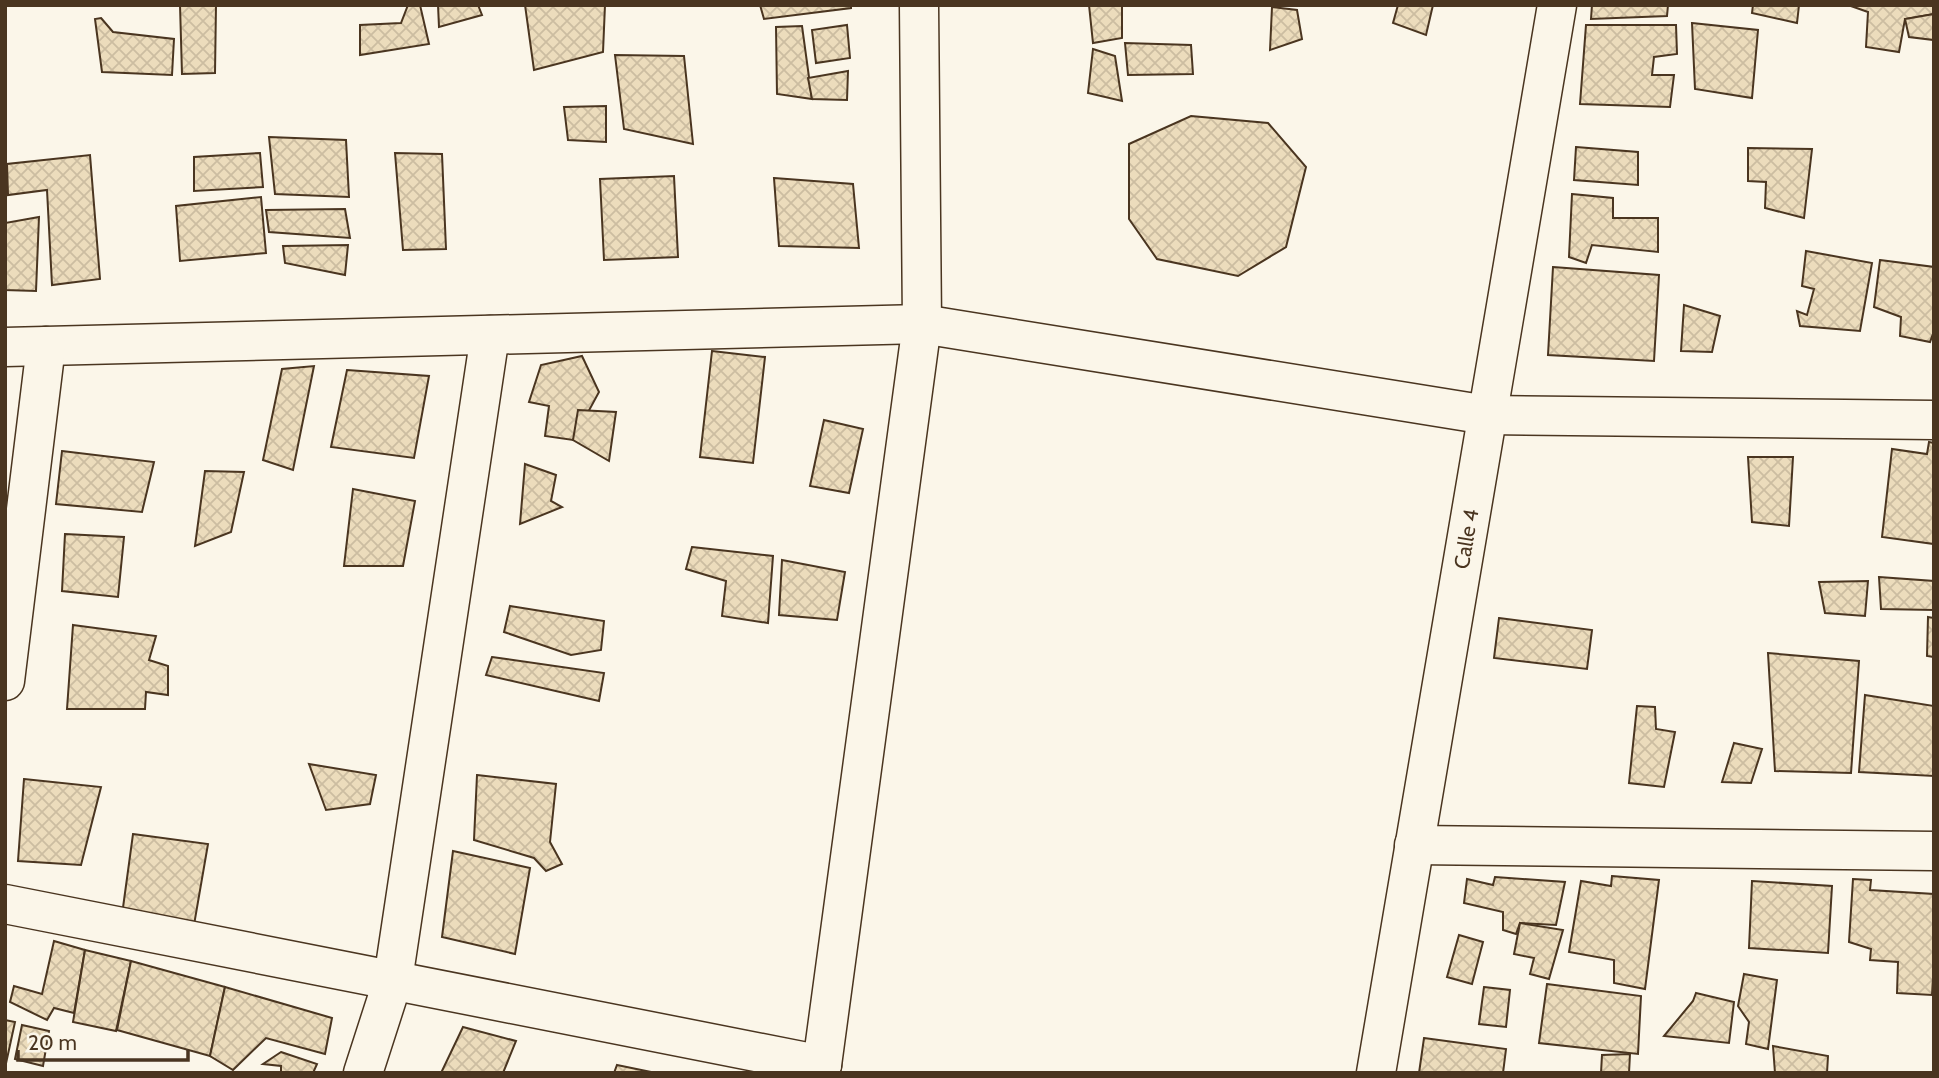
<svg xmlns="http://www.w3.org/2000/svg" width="1939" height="1078" viewBox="0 0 1939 1078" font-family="Cabin,sans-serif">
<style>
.building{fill:url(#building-cross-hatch);stroke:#4a3520;stroke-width:2}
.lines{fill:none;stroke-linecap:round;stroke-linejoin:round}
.minor-casing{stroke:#4a3520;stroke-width:41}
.tertiary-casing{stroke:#4a3520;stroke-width:41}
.minor{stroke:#fbf6e9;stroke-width:38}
.tertiary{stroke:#fbf6e9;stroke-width:38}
.labels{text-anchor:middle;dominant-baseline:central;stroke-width:5;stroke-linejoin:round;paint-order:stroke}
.street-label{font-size:21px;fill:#4a3520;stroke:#fbf6e9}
</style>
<defs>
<pattern id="building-cross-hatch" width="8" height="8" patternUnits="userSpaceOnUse" patternTransform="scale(1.75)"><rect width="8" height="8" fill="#ecdcbc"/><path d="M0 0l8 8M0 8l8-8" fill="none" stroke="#ccbda1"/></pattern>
</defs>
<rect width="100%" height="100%" fill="#fbf6e9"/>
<!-- building -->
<g class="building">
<path d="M 180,5 L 216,5 L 215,73 L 182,74 Z"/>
<path d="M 408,5 L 420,5 L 429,44 L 360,55 L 360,25 L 401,23 Z"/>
<path d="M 438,5 L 478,5 L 482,15 L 439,27 Z"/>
<path d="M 525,5 L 605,5 L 603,52 L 534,70 Z"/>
<path d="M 760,5 L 851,5 L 851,8 L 764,19 Z"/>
<path d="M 1089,5 L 1122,5 L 1122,38 L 1093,43 Z"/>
<path d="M 1398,5 L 1433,5 L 1426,35 L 1393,23 Z"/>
<path d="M 1592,5 L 1668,5 L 1667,16 L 1591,19 Z"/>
<path d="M 1753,5 L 1799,5 L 1797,23 L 1752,13 Z"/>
<path d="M 1848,5 L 1934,5 L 1934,14 L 1905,19 L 1899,52 L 1866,47 L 1868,12 Z"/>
<path d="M 1272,7 L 1297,10 L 1302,39 L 1270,50 Z"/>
<path d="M 1934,14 L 1934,40 L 1909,37 L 1905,19 Z"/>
<path d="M 101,18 L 113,32 L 174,39 L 172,75 L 102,72 L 95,19 Z"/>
<path d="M 1692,23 L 1758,30 L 1752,98 L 1695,89 Z"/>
<path d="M 847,25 L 850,58 L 816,63 L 812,30 Z"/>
<path d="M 1586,25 L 1676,25 L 1677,54 L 1654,57 L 1652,75 L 1674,75 L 1670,107 L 1580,104 Z"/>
<path d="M 802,26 L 812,99 L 777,94 L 776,27 Z"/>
<path d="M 1125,43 L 1191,45 L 1193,74 L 1128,75 Z"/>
<path d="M 1093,49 L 1115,56 L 1122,101 L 1088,93 Z"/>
<path d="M 615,55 L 684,56 L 693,144 L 624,129 Z"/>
<path d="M 848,71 L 847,100 L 812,99 L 808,78 Z"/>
<path d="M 606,106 L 606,142 L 568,140 L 564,107 Z"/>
<path d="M 1191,116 L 1268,123 L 1306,167 L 1286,247 L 1238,276 L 1157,259 L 1129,219 L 1129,144 Z"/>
<path d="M 269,137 L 346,140 L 349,197 L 275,194 Z"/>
<path d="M 1576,147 L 1638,152 L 1638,185 L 1574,180 Z"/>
<path d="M 1748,148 L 1812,149 L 1804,218 L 1765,208 L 1766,182 L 1748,181 Z"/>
<path d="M 260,153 L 263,187 L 194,191 L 194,157 Z"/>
<path d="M 395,153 L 442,154 L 446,249 L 403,250 Z"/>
<path d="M 90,155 L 100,279 L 52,285 L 47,190 L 8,195 L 7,164 Z"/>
<path d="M 674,176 L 678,257 L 604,260 L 600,179 Z"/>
<path d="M 774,178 L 853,184 L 859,248 L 779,246 Z"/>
<path d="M 1572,194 L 1613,198 L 1613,218 L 1658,218 L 1658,252 L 1592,245 L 1586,263 L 1569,257 Z"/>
<path d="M 261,197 L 266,253 L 180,261 L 176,206 Z"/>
<path d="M 345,209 L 350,238 L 269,232 L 266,210 Z"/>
<path d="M 39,217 L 36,291 L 5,290 L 5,223 Z"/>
<path d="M 348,245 L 345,275 L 285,263 L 283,246 Z"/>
<path d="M 1806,251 L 1872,263 L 1860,331 L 1800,326 L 1797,311 L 1807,315 L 1814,289 L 1802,286 Z"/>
<path d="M 1880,260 L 1934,267 L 1934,331 L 1930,342 L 1900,336 L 1901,317 L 1874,307 Z"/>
<path d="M 1553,267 L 1659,275 L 1654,361 L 1548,355 Z"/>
<path d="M 1684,305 L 1720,316 L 1712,352 L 1681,351 Z"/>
<path d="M 712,351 L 765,357 L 753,463 L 700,457 Z"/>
<path d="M 582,356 L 599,392 L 573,440 L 545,436 L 549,406 L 529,402 L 541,365 Z"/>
<path d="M 314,366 L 293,470 L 263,460 L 282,369 Z"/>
<path d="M 347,370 L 429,376 L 414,458 L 331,447 Z"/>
<path d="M 578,410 L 616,412 L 609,461 L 573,440 Z"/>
<path d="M 824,420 L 863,429 L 849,493 L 810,486 Z"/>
<path d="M 1929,442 L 1934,443 L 1934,544 L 1882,537 L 1892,449 L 1927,454 Z"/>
<path d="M 62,451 L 154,462 L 142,512 L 56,504 Z"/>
<path d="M 1748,457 L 1793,457 L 1789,526 L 1752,522 Z"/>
<path d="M 525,464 L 556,475 L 551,501 L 562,507 L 520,524 Z"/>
<path d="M 205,471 L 244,472 L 231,532 L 195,546 Z"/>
<path d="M 353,489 L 415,501 L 403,566 L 344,566 Z"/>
<path d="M 65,534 L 124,537 L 118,597 L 62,591 Z"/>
<path d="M 692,547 L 773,556 L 768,623 L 722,616 L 726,581 L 686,569 Z"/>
<path d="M 782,560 L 845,572 L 837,620 L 779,615 Z"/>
<path d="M 1879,577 L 1934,581 L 1934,610 L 1881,609 Z"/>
<path d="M 1868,581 L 1865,616 L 1825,613 L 1819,582 Z"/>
<path d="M 510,606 L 604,621 L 601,650 L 571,655 L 504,632 Z"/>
<path d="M 1928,617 L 1934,618 L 1934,657 L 1927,656 Z"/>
<path d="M 1499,618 L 1592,630 L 1587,669 L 1494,658 Z"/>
<path d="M 73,625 L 156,636 L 149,660 L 168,666 L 168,695 L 146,692 L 145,709 L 67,709 Z"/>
<path d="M 1768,653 L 1859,661 L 1851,773 L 1775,771 Z"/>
<path d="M 492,657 L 604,673 L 599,701 L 486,675 Z"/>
<path d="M 1865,695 L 1934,706 L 1934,776 L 1859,772 Z"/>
<path d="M 1637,706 L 1655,707 L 1656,729 L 1675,732 L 1664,787 L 1629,783 Z"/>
<path d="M 1734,743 L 1762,749 L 1751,783 L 1722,782 Z"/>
<path d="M 309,764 L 376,775 L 370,804 L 326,810 Z"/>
<path d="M 477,775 L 556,784 L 550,842 L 562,864 L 546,871 L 534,858 L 474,840 Z"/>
<path d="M 24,779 L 101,787 L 81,865 L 18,861 Z"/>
<path d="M 133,834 L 208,844 L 194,925 L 122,915 Z"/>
<path d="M 453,851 L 530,868 L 515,954 L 442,937 Z"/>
<path d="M 1612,876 L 1659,880 L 1645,989 L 1614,983 L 1614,960 L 1569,952 L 1581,881 L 1611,886 Z"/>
<path d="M 1495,877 L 1565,882 L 1556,925 L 1520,923 L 1516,934 L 1503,930 L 1503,912 L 1464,903 L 1467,879 L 1493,885 Z"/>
<path d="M 1853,879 L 1871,880 L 1870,890 L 1934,894 L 1934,961 L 1932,995 L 1897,993 L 1898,962 L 1870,960 L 1871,949 L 1849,942 Z"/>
<path d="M 1752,881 L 1832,886 L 1828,953 L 1749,948 Z"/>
<path d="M 1520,923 L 1563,930 L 1549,979 L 1530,974 L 1534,958 L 1514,954 Z"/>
<path d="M 1459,935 L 1483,942 L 1472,984 L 1447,977 Z"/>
<path d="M 54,941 L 85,950 L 74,1013 L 54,1008 L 47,1020 L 10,1002 L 14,986 L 42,994 Z"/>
<path d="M 85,950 L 131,961 L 116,1031 L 73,1022 Z"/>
<path d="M 131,961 L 225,987 L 210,1056 L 117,1030 Z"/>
<path d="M 1744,974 L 1777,980 L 1768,1049 L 1746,1044 L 1749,1022 L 1738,1006 Z"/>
<path d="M 1547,984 L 1641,996 L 1638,1054 L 1539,1043 Z"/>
<path d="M 225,987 L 332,1018 L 325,1054 L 266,1038 L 233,1070 L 210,1056 Z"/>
<path d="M 1484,987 L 1510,990 L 1506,1027 L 1479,1024 Z"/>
<path d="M 1696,993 L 1734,1002 L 1729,1043 L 1664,1036 L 1693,1001 Z"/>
<path d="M 5,1020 L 15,1022 L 5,1068 Z"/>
<path d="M 22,1025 L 49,1031 L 43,1066 L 15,1059 Z"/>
<path d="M 463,1027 L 516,1041 L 503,1073 L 441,1073 Z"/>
<path d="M 1424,1038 L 1506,1049 L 1503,1073 L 1419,1073 Z"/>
<path d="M 1773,1046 L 1828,1056 L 1827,1073 L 1775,1073 Z"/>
<path d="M 281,1052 L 317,1064 L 313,1073 L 281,1073 L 281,1066 L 263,1064 Z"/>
<path d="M 1630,1054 L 1629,1073 L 1601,1073 L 1602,1055 Z"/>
<path d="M 617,1065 L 656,1073 L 614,1073 Z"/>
</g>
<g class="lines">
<!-- minor casing -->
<g class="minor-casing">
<g id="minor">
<path d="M 5,347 L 922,324 L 1487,415 L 1934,420"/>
<path d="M 5,681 L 46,346"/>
<path d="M 1414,845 L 1934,851"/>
<path d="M 5,904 L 822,1065"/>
<path d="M 363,1073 L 393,980 L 490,335"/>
<path d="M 816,1073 L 822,1065 L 922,324 L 919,5"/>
</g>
</g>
<!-- tertiary casing -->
<g class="tertiary-casing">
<path id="tertiary" d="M 1376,1073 L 1557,5"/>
</g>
<!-- minor -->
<use href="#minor" class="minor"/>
<!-- tertiary -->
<use href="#tertiary" class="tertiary"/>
</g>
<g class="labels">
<!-- street labels -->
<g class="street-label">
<text transform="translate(1466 539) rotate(-80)">Calle 4</text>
</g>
</g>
<!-- border -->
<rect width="1939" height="1078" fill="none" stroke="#4a3520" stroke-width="14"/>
<!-- scale -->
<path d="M18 1050v10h170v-10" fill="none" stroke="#4a3520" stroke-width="3.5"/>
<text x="28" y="1050" font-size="21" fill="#4a3520" stroke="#fbf6e9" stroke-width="5" paint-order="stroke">20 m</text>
</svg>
